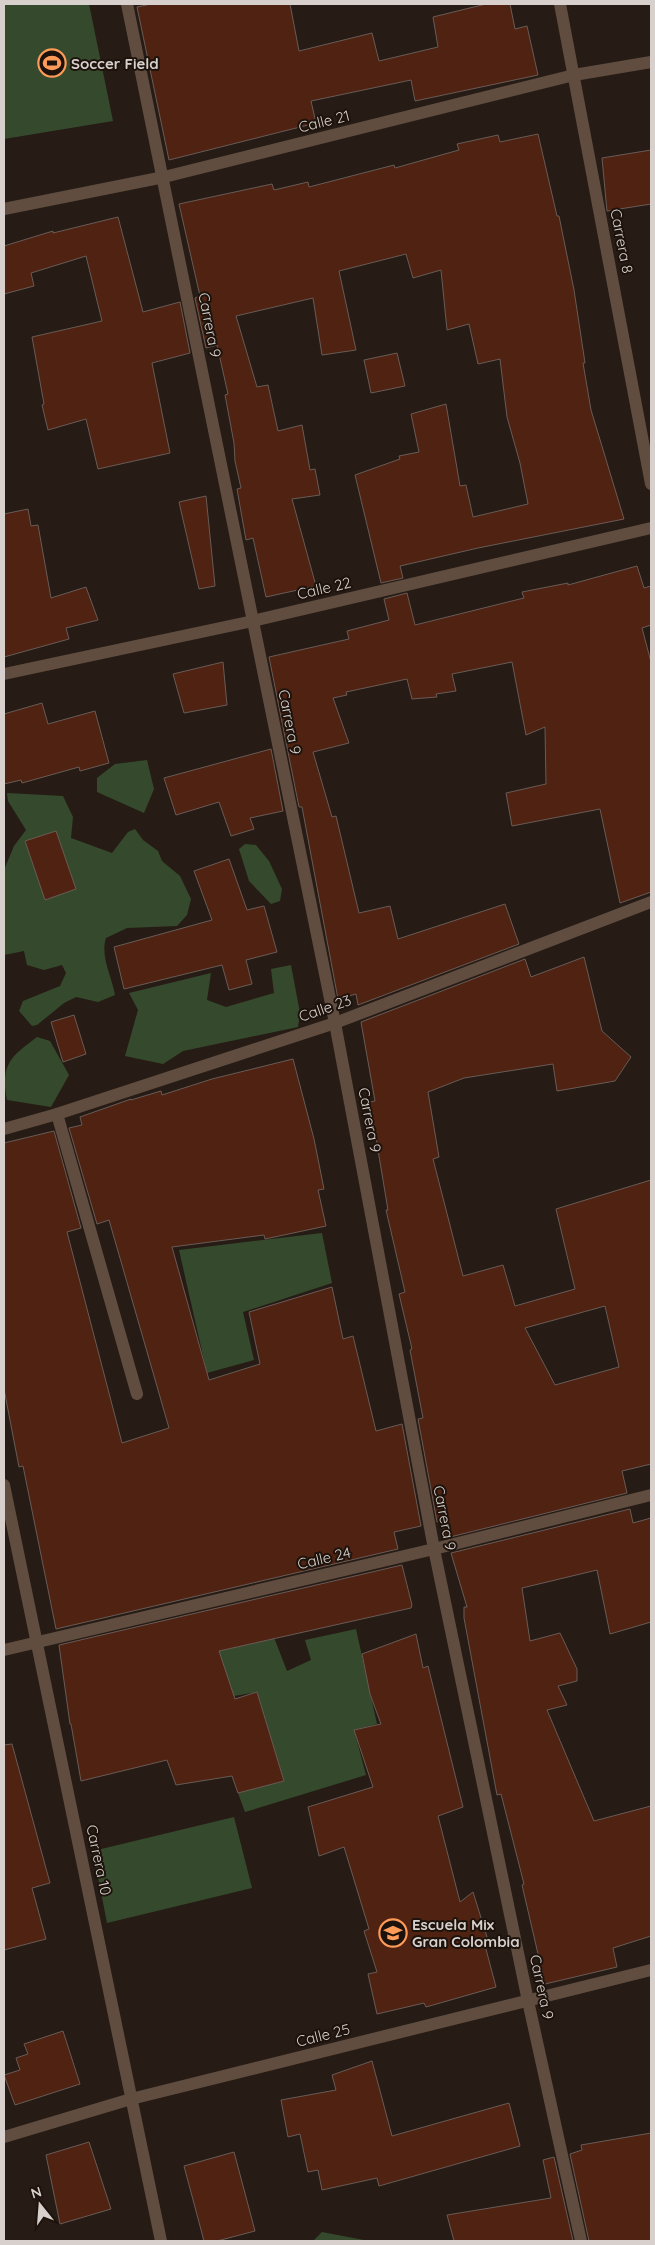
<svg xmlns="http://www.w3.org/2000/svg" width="655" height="2245" viewBox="0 0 655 2245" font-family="Quicksand,sans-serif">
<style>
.green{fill:#354a2c}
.building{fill:#4f2212;stroke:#695b56;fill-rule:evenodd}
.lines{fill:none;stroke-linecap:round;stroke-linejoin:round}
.minor{stroke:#604d40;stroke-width:12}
.labels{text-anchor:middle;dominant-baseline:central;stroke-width:4;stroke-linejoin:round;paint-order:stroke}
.poi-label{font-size:15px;font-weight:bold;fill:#d7d0cc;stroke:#1d130c;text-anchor:start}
.street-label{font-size:15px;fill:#d7d0cc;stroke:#1d130c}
</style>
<rect width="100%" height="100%" fill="#261c15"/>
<!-- green -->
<g class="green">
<path d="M 4,4 L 89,4 L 113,121 L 4,139 Z"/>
<path d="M 147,760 L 154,789 L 144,813 L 97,792 L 97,778 L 115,764 Z"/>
<path d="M 7,793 L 63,796 L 73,817 L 71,838 L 112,853 L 128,832 L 135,829 L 143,840 L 158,851 L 162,861 L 180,876 L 191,899 L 187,915 L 177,926 L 127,928 L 106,938 C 100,957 112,976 115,995 L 98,1002 L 76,997 L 64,1003 L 37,1025 L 32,1026 L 19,1011 L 23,1001 L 60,986 L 66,973 L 62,965 L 44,970 L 27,965 L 24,951 L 4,955 L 4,870 L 14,846 L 26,830 L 8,801 Z"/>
<path d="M 245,844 L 256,845 L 269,861 L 282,889 L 280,901 L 271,904 L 249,881 L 239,849 Z"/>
<path d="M 291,965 L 300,1013 L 298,1027 L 183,1051 L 163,1064 L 125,1056 L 138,1010 L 129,993 L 211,973 L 207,1000 L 226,1007 L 274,993 L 271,969 Z"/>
<path d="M 37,1037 L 50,1041 L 69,1075 L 51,1107 L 7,1100 C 0,1063 12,1056 37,1037 Z"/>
<path d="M 322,1233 L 332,1283 L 243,1312 L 254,1360 L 207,1373 L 179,1250 Z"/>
<path d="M 356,1629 L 377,1724 L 354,1730 L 366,1775 L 245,1812 L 238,1793 L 284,1781 L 257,1692 L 234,1696 L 219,1651 L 273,1635 L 287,1671 L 311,1660 L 305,1640 Z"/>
<path d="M 234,1817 L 252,1888 L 107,1923 L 93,1851 Z"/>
<path d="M 322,2232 L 369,2241 L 370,2241 L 313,2241 Z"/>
</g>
<!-- building -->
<g class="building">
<path d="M 151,4 L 290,4 L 299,51 L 372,33 L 379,61 L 438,47 L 433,17 L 486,4 L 510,4 L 515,29 L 527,26 L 538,75 L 415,101 L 411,80 L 311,101 L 316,123 L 169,160 L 137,7 Z"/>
<path d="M 538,134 L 557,216 L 559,216 L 574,290 L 585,363 L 583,363 L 591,410 L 624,519 L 478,548 L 400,566 L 403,578 L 381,583 L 355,475 L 400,459 L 399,456 L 419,452 L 411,414 L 446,404 L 460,486 L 466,485 L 473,517 L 528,504 L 520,463 L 507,417 L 500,359 L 478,364 L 469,324 L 447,330 L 441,270 L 413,278 L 406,254 L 339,271 L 356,350 L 322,355 L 313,298 L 236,316 L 257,387 L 268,385 L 278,431 L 302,425 L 310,470 L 315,469 L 320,495 L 292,499 L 316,586 L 266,597 L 253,538 L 246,540 L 237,489 L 241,488 L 235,461 L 234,443 L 225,395 L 228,394 L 217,345 L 206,348 L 195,298 L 200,296 L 179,204 L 272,184 L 274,190 L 308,182 L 309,187 L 394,165 L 395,168 L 459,150 L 457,144 L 498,135 L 500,142 Z"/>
<path d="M 651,150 L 651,204 L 607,211 L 602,158 Z"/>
<path d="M 118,217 L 143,312 L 180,302 L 190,353 L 152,363 L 170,453 L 98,469 L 86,419 L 48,430 L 42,405 L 44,404 L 32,337 L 102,321 L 86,256 L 31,273 L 34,286 L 4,294 L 4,246 L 53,231 L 53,233 Z"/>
<path d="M 397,353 L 405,386 L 371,393 L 364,360 Z"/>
<path d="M 206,496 L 215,586 L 199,589 L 179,502 Z"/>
<path d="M 28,509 L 31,526 L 38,525 L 51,598 L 86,587 L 98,620 L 66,628 L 69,639 L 4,657 L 4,514 Z"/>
<path d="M 637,566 L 644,588 L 651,586 L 651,625 L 642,628 L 651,662 L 651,892 L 620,903 L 600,809 L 512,826 L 506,793 L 546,784 L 545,727 L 526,735 L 512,662 L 452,674 L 456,691 L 436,694 L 437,697 L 412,699 L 407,679 L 346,692 L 347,695 L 333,698 L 349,743 L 313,752 L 332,817 L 336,816 L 359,913 L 390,906 L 398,939 L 505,904 L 519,944 L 358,1005 L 356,994 L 338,999 L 302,807 L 299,807 L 269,657 L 349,639 L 347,631 L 389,620 L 384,599 L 407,593 L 415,625 L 524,598 L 522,592 L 568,583 L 568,585 Z"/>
<path d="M 223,662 L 227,705 L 184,713 L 173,674 Z"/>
<path d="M 42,703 L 48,724 L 95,711 L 109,763 L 80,771 L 79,767 L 22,783 L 21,780 L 4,784 L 4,714 Z"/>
<path d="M 271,749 L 283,811 L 250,818 L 254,829 L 231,836 L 219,802 L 176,815 L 164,778 Z"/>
<path d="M 56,831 L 76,889 L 45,900 L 25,841 Z"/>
<path d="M 229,859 L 247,910 L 264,906 L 277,952 L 246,960 L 252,984 L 229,990 L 222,965 L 124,989 L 114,947 L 212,920 L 194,871 Z"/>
<path d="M 584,957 L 602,1031 L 631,1057 L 615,1081 L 557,1091 L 553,1064 L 464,1078 L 428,1092 L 439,1157 L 433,1159 L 463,1276 L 503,1265 L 515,1306 L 575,1289 L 556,1209 L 651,1180 L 651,1464 L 622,1471 L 627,1493 L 446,1538 L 441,1521 L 437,1522 L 418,1419 L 423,1418 L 410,1350 L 412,1349 L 399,1294 L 405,1292 L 386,1210 L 388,1210 L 370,1102 L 375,1101 L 361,1022 L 525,959 L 531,977 ZM 605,1306 L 619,1367 L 555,1385 L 525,1328 Z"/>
<path d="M 74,1015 L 86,1054 L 63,1062 L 51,1022 Z"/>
<path d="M 293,1059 L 314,1139 L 324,1189 L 318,1190 L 326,1226 L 265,1239 L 264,1235 L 172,1247 L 209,1380 L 260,1364 L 249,1312 L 332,1287 L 343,1339 L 353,1336 L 376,1431 L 402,1424 L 421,1526 L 394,1532 L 398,1549 L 56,1629 L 23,1466 L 19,1467 L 4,1389 L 4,1143 L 54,1131 L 81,1228 L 67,1232 L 122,1443 L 169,1428 L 109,1220 L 97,1224 L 69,1128 L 82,1125 L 80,1117 L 131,1099 L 131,1100 L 161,1091 L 162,1095 L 212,1079 Z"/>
<path d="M 630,1509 L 633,1523 L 651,1518 L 651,1622 L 610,1634 L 597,1570 L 522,1588 L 530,1641 L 560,1633 L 577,1669 L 577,1681 L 558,1686 L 567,1705 L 547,1710 L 594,1821 L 651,1806 L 651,1936 L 613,1948 L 617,1967 L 545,1984 L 522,1885 L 524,1884 L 501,1794 L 497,1795 L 464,1618 L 464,1607 L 467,1607 L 451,1553 Z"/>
<path d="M 402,1565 L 412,1605 L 411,1608 L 219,1651 L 235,1699 L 257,1692 L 284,1781 L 238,1793 L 232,1776 L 176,1785 L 167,1760 L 81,1781 L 71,1724 L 70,1724 L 59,1645 Z"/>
<path d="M 416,1634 L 423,1668 L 428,1666 L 463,1807 L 438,1816 L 460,1902 L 473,1892 L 487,1937 L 483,1938 L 496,1987 L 426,2007 L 424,2003 L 377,2014 L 368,1974 L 377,1972 L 364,1931 L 369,1929 L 344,1847 L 319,1856 L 308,1807 L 373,1787 L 354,1730 L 381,1724 L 370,1694 L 362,1654 Z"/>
<path d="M 12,1744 L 50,1883 L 32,1888 L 46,1939 L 4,1950 L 4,1745 Z"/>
<path d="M 63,2031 L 80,2084 L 15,2105 L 4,2075 L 20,2070 L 16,2058 L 28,2054 L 24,2044 Z"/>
<path d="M 372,2061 L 392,2136 L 509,2103 L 520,2146 L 379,2186 L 377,2178 L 322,2190 L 318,2170 L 308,2172 L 300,2134 L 288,2137 L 281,2100 L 336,2090 L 332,2075 Z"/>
<path d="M 651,2133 L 651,2241 L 589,2241 L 570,2154 L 582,2150 L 581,2145 Z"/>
<path d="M 89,2142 L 111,2209 L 60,2224 L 46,2155 Z"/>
<path d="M 234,2152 L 255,2231 L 217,2241 L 204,2241 L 184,2166 Z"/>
<path d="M 554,2157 L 573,2241 L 454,2241 L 447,2215 L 551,2198 L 543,2160 Z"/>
</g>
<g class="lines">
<!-- minor -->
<g class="minor">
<path d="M 127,4 L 335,1023 L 434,1549 L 528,2001 L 581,2241"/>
<path d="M 560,4 L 651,484"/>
<path d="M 4,209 L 164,177 L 574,75 L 651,62"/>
<path d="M 4,674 L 253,621 L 651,528"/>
<path d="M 57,1114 L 137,1394"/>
<path d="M 4,1129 L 57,1114 L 335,1023 L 651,902"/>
<path d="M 4,1485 L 161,2241"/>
<path d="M 4,1650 L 434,1549 L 651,1495"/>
<path d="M 4,2137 L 131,2099 L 651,1970"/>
</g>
</g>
<!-- icons -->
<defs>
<g id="stadium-ring" transform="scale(1.4375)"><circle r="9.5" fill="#1d130c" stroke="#fe9b59" stroke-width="1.5"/><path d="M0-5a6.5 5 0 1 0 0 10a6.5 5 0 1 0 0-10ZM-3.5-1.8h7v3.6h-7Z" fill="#fe9b59"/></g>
<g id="school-ring" transform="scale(1.4375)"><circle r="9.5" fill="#1d130c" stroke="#fe9b59" stroke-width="1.5"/><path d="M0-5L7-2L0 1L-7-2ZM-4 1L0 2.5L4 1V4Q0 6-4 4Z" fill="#fe9b59"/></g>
</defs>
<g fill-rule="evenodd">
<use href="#stadium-ring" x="52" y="63"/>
<use href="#school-ring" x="393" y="1933"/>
</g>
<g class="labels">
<!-- poi labels -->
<g class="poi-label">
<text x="71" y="63">Soccer Field</text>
<text x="412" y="1924">Escuela Mix<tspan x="412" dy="17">Gran Colombia</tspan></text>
</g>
<!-- street labels -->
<g class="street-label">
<text transform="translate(324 121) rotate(-14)">Calle 21</text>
<text transform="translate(622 241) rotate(79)">Carrera 8</text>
<text transform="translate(210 325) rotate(79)">Carrera 9</text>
<text transform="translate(324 588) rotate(-13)">Calle 22</text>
<text transform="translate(290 722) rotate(79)">Carrera 9</text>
<text transform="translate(325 1008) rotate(-19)">Calle 23</text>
<text transform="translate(370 1120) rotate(79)">Carrera 9</text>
<text transform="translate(445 1518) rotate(79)">Carrera 9</text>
<text transform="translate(324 1558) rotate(-13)">Calle 24</text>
<text transform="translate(99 1860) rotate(78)">Carrera 10</text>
<text transform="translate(542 1987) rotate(78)">Carrera 9</text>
<text transform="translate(323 2035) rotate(-14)">Calle 25</text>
</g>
</g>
<!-- border -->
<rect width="655" height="2245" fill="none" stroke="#d7d0cc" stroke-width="10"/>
<!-- north arrow -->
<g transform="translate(40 2205) rotate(343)" stroke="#1d130c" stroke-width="4" paint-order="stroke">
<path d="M0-4L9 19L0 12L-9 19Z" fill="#d7d0cc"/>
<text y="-8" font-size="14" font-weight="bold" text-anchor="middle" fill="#d7d0cc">N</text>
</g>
</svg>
